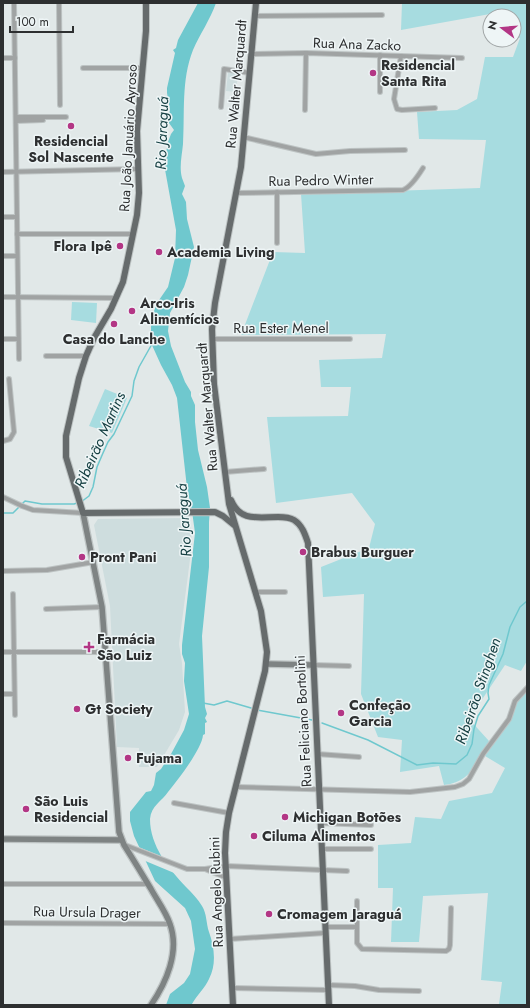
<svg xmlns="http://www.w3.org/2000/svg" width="530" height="1008" viewBox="0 0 530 1008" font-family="Jost,sans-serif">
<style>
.built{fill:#ceddde}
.green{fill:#a7dce0}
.water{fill:#6fc8ce}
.pier{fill:#e1e8e8}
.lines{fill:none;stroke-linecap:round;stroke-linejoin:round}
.stream{stroke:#6fc8ce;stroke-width:1.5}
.street-casing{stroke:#bdc3c3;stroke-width:6}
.secondary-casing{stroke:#bdc3c3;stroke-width:8}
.primary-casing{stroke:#bdc3c3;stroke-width:8}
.street{stroke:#a0a3a3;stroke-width:4}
.secondary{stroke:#7e8383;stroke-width:5.5}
.primary{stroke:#666b6c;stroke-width:6}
.poi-dot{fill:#b33685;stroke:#eef5f6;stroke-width:1.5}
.labels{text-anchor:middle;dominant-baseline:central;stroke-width:3;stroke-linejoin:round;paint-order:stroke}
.street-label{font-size:14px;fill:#2d2f30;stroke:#eef5f6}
.poi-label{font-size:14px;font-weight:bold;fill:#2d2f30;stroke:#eef5f6;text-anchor:start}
.water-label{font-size:15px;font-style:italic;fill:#164043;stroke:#eef5f6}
</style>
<rect width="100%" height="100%" fill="#e1e8e8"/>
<!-- built -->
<g class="built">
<path d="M 228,72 L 238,73 L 236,92 L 226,91 Z"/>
<path d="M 190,518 L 192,544 L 179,644 L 182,663 L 185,712 L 179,730 L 157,767 L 139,767 L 139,748 L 117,747 L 110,606 L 94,525 L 98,519 Z"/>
</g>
<!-- green -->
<g class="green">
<path d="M 402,3 L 527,3 L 527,661 L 521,671 L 505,665 L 469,719 L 489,741 C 477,763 471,782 444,785 L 439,766 L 400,772 L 402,740 L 378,737 L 361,694 L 364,594 L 323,597 L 321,567 L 369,548 L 375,524 L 352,493 L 276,503 L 267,417 L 348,416 L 351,387 L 321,387 L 319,360 L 382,358 L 386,334 L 241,335 L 273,252 L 305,253 L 301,194 L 480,188 L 486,140 L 419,139 L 417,112 L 457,110 L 477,99 L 485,57 L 513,57 L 520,38 L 514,36 L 514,16 L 491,16 L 490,14 L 401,30 Z"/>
<path d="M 72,302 L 97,303 L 96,323 L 71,320 Z"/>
<path d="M 105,389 L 127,398 L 112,433 L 89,426 Z"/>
<path d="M 527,690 L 527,1005 L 477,1005 L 499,1004 L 502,982 L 481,980 L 488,893 L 423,896 L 419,942 L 391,942 L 393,888 L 378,888 L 378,845 L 411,843 L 415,817 L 441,819 L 449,801 L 492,793 L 505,768 L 485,756 L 505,728 L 516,702 Z"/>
</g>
<!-- water -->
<path class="water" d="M 198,3 L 216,3 C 210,20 200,34 193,50 C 181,80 185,113 183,144 C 182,155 179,167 182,178 C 183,181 184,183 185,186 L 182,194 L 186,202 L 187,219 L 194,247 L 188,275 L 184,287 L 170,313 L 168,331 L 171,346 L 185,382 L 191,392 L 191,396 L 195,405 L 195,422 L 198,450 L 207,487 L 210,508 L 209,522 L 209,567 L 202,636 L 205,707 L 207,714 L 205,718 L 207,722 L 205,723 L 205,734 L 203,735 C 202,749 177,781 168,792 C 162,801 151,806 150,819 C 150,846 169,869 186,887 C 192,893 198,899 202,906 C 207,914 206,923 209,932 C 214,946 217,964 209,979 C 205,988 197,995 192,1004 L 166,1005 L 170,994 L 184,983 L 190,974 L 195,949 L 191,921 L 185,908 L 155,881 L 134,836 L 130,821 L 130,812 L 146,792 L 151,791 L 154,785 L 156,773 L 161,769 L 171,754 L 184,730 L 189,714 L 184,681 L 185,663 L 182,654 L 182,645 L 195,533 L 192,511 L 187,488 L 177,398 L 172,385 L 161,365 L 151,343 L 151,319 L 157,303 L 168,287 L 175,258 L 176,230 L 164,164 L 168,142 L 171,134 L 174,130 L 169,123 L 168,118 L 170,110 L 167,93 L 167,88 L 175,53 L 173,50 L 176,48 L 178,40 Z"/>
<!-- pier -->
<path class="pier" d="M 136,846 L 163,857 L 179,875 L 143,860 Z"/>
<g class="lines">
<!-- stream -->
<g class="stream">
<path d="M 81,502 L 89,496 L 93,487 L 97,467 L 103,453 L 108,442 L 114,434 L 132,396 L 134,381 L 139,367 L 152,344"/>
<path d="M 3,513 L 13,513 L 25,501 L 42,504 L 74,504 L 77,503"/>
<path d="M 203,703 L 214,705 L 227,701 L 251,708"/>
<path d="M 257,710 L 312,720"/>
<path d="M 322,723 L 368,740 L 417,765 L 433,763 L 456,764 L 467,755 L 472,744 L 474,729 L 478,716 L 489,699 L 488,693 L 489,685 L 503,654 L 510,627 L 520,607 L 527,601"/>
</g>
<!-- street casing -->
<g class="street-casing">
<g id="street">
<path d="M 14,3 L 19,359"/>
<path d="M 59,3 L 60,105"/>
<path d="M 255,16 L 382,15"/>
<path d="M 251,54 L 306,53 L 462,58"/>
<path d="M 380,55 L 380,92"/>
<path d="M 401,56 L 394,99 L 397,109 L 402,110 L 435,108"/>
<path d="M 3,58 L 15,58"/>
<path d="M 83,68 L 143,68"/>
<path d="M 221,107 L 224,69 L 250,73"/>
<path d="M 305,110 L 306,53"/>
<path d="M 16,117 L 66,117"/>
<path d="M 16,121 L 43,120"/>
<path d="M 243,137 L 316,154 L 350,151 L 405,150"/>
<path d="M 3,172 L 138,169"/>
<path d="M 236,193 L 403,190 C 411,187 418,176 423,168"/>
<path d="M 3,217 L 17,217"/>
<path d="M 17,234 L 133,234"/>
<path d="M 277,243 L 277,192"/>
<path d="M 3,256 L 17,256"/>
<path d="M 3,297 L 116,298"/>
<path d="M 3,339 L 18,339"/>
<path d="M 213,339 L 350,339"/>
<path d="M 46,356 L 86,356"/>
<path d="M 3,441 L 10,439 L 14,432 L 9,379"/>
<path d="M 225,472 L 264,469"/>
<path d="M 3,497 L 22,506 L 33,510 L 83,513"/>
<path d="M 3,571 L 47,570 L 94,562"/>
<path d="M 255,592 L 285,592"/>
<path d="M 13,594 L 15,715"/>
<path d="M 46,609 L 102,607"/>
<path d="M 3,652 L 106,652"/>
<path d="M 313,665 L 349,666"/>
<path d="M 3,694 L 14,694"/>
<path d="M 317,754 L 359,757"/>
<path d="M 236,787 L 410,792 L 455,787 L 463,784 L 469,779 L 483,754 L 509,719 L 515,701 L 527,688"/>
<path d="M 174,803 L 229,813"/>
<path d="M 320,823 L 371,825"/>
<path d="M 125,845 L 187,869 L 205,869 L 226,866 L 347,871"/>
<path d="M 321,849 L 371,849"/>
<path d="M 205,869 L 227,878"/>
<path d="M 3,884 L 148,884"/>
<path d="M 3,923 L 170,924"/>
<path d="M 325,927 L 357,927 L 357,943 L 362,949 L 446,951 L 449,949 L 450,945 L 451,908"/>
<path d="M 357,927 L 357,901"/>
<path d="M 230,939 L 325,933"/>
<path d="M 328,985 L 355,986 L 379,990 L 419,991"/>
<path d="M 232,988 L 328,990"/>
</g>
</g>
<!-- secondary casing -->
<g class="secondary-casing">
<g id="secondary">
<path d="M 83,513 L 102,607 L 119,832 L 124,845 C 133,859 142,874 151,889 C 157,900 166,912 170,924 C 180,952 166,983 151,1005"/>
<path d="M 267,664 L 312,665"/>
<path d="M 3,839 L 121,840"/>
</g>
</g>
<!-- primary casing -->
<g class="primary-casing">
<g id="primary">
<path d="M 146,3 L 146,31 L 137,131 L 139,193 L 137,215 L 123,282 L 111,309 L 94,338 L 86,356 L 79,378 L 66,436 L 66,457 L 83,513 L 215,512 L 223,516 L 234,525"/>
<path d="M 231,500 C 240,522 258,517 278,517 C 283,517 289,517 294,520 C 302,525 305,534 308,543 L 329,1005"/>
<path d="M 233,1005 L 225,853 L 226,832 L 229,813 L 265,671 L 267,652 L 261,611 L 229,504 L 214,384 L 212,329 L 215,303 L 241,167 L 256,3"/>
</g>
</g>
<!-- street -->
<use href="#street" class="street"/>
<!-- secondary -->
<use href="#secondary" class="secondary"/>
<!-- primary -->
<use href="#primary" class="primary"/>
</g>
<!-- markers -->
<g class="poi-dot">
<circle cx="373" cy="73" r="4"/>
<circle cx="71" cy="126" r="4"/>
<circle cx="120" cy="246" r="4"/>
<circle cx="159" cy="252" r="4"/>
<circle cx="132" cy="311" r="4"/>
<circle cx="114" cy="324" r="4"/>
<circle cx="303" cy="552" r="4"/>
<circle cx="82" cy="557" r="4"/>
<path d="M87 641h4v4h4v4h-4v4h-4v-4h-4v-4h4z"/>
<circle cx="77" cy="709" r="4"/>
<circle cx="341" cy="713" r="4"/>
<circle cx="128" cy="758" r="4"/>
<circle cx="26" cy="809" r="4"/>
<circle cx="285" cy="817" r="4"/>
<circle cx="254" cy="836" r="4"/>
<circle cx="269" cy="914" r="4"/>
</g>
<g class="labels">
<!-- street labels -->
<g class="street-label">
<text transform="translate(357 44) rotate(2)">Rua Ana Zacko</text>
<text transform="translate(236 84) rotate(-85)">Rua Walter Marquardt</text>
<text transform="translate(128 138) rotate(-87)">Rua João Januário Ayroso</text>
<text transform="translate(321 180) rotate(-1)">Rua Pedro Winter</text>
<text x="281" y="328">Rua Ester Menel</text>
<text transform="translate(207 407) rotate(-95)">Rua Walter Marquardt</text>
<text transform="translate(303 721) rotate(-93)">Rua Feliciano Bortolini</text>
<text transform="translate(216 892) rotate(-92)">Rua Angelo Rubini</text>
<text transform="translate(87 912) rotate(1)">Rua Ursula Drager</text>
</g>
<!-- poi labels -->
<g class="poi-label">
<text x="381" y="65">Residencial<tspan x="381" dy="16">Santa Rita</tspan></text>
<text x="71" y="141" text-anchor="middle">Residencial<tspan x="71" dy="16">Sol Nascente</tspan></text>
<text x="112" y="246" text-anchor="end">Flora Ipê</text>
<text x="167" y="252">Academia Living</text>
<text x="140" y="303">Arco-Iris<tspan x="140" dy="16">Alimentícios</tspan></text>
<text x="114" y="339" text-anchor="middle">Casa do Lanche</text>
<text x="311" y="552">Brabus Burguer</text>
<text x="90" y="557">Pront Pani</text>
<text x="97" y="639">Farmácia<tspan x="97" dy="16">São Luiz</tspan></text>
<text x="349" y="705">Confeção<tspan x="349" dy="16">Garcia</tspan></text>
<text x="85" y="709">Gt Society</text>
<text x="136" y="758">Fujama</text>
<text x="34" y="801">São Luis<tspan x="34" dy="16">Residencial</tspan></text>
<text x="293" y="817">Michigan Botões</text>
<text x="262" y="836">Ciluma Alimentos</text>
<text x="277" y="914">Cromagem Jaraguá</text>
</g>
<!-- water labels -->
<g class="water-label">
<text transform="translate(162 133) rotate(-88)">Rio Jaraguá</text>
<text transform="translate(100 440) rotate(-66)">Ribeirão Martins</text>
<text transform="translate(184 520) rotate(-94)">Rio Jaraguá</text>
<text transform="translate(478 691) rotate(-71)">Ribeirão Stinghen</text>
</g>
</g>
<!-- border -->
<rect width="530" height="1008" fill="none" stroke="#2d2f30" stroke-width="8"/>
<!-- north arrow -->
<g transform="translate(502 28) rotate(286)"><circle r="19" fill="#eef5f6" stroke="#a1a6a7"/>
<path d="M0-3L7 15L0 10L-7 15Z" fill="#b33685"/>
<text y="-6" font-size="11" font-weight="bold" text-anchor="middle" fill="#2d2f30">N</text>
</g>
<!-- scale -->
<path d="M10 26v6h63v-6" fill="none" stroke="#2d2f30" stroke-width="2"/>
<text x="16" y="26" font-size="12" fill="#2d2f30" stroke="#eef5f6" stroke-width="3" paint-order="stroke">100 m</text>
</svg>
